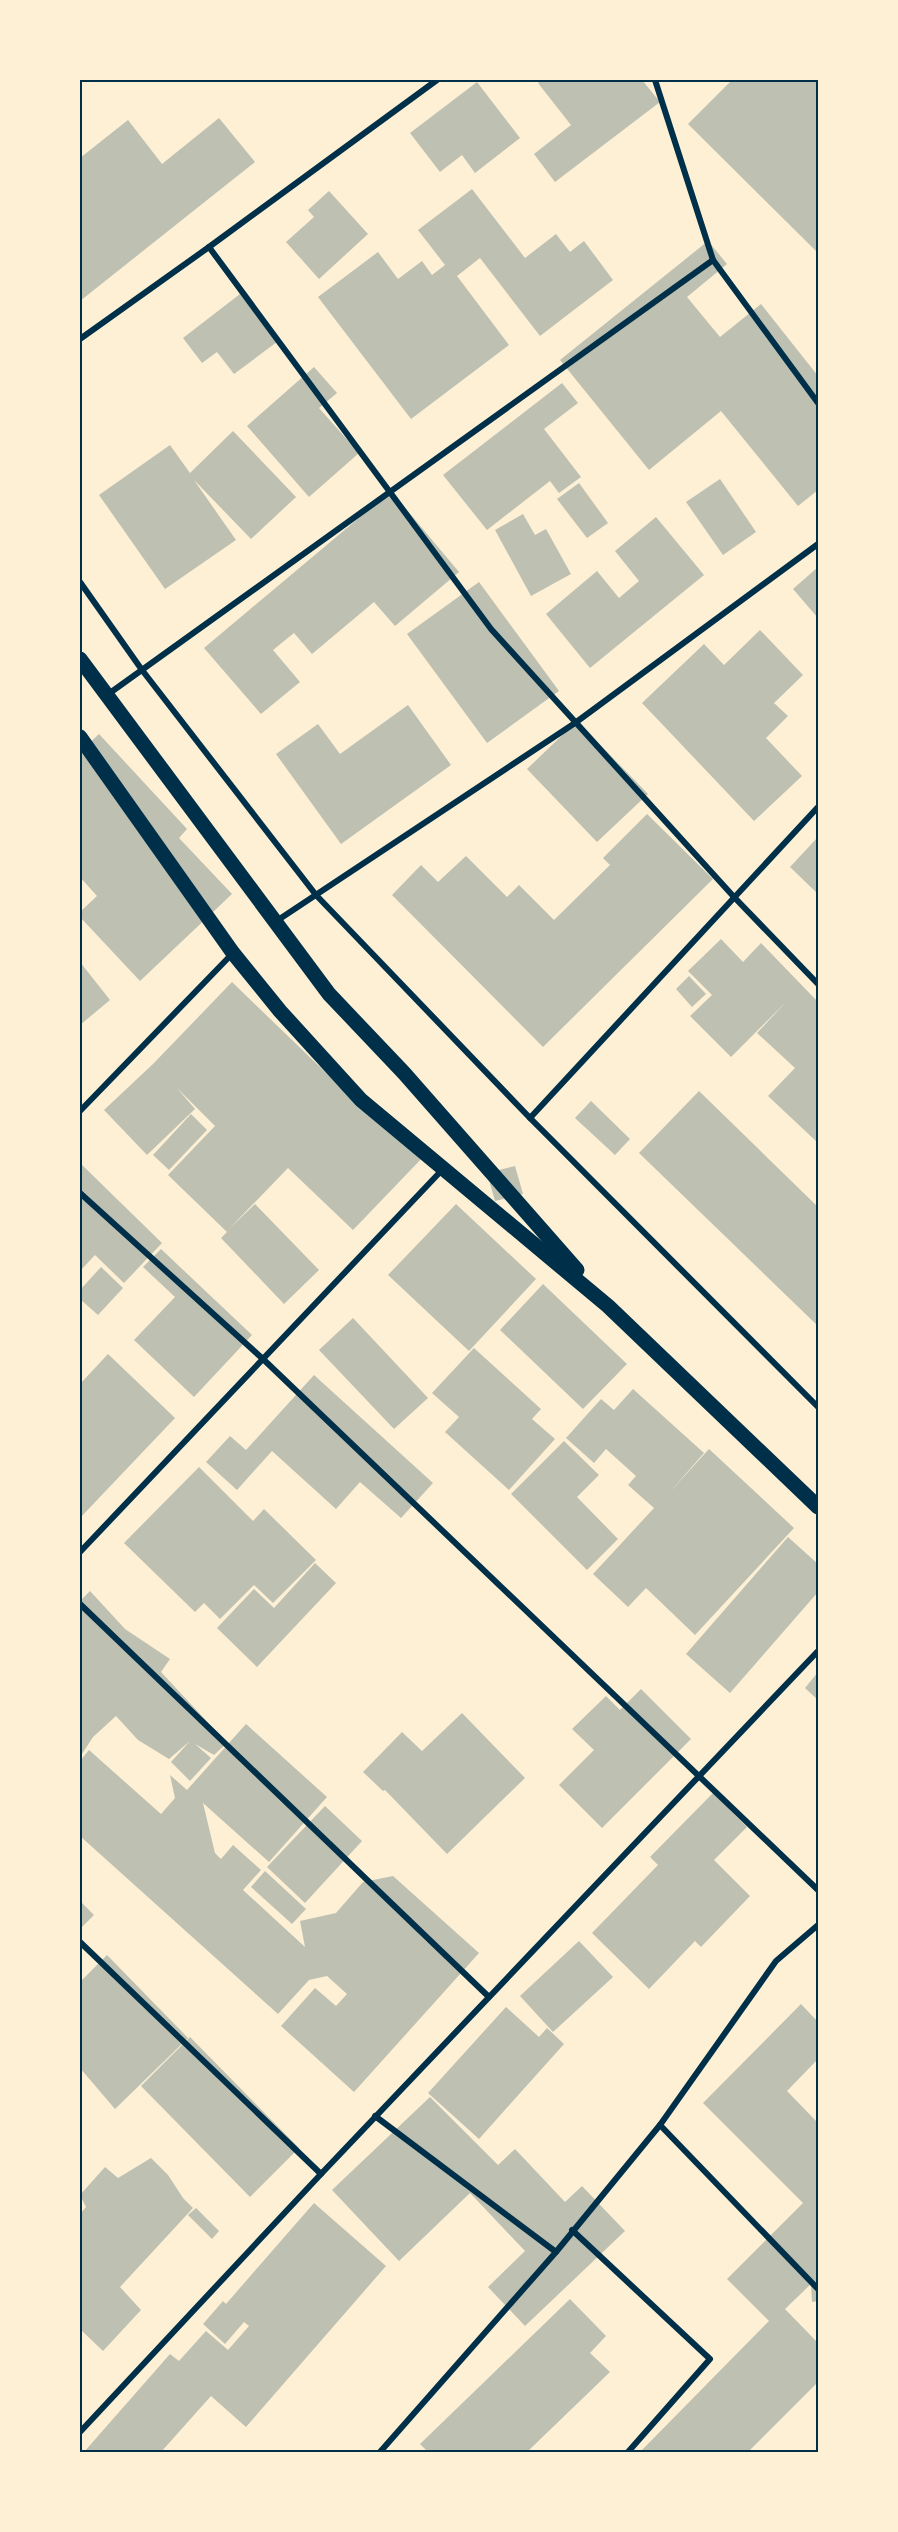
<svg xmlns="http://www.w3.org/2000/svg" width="898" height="2532" viewBox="0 0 898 2532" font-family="Helvetica,sans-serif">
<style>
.building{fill:#bec0b2}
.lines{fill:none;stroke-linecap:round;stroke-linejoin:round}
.minor{stroke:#003049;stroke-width:6}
.primary{stroke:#003049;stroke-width:15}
.neatline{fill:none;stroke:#003049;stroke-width:2}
</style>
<rect width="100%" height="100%" fill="#fdf0d5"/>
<!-- building -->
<g class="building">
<path d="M 542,80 L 642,80 L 660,102 L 555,182 L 534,154 L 571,125 L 538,83 Z"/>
<path d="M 732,80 L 818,80 L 818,253 L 688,124 Z"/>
<path d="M 477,82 L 520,138 L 475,173 L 462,155 L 440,172 L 410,133 Z"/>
<path d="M 219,118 L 255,162 L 80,301 L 80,158 L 128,120 L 162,164 Z"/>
<path d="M 472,189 L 525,258 L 556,234 L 570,252 L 584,241 L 613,280 L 540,336 L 480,258 L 457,276 L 509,345 L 411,419 L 318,297 L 378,252 L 398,279 L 422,261 L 432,275 L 445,265 L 418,230 Z"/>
<path d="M 329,191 L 368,234 L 319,279 L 286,242 L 314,217 L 308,210 Z"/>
<path d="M 708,241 L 727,264 L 687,297 L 720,337 L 761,304 L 818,376 L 818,490 L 798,506 L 721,411 L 649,470 L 560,360 Z"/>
<path d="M 240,294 L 277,342 L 234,374 L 217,352 L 202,363 L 183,338 Z"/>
<path d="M 314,367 L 337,393 L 319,408 L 359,453 L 309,497 L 247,426 Z"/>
<path d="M 562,383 L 578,403 L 544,429 L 581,477 L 559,493 L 550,481 L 487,530 L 443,475 Z"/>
<path d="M 233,431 L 296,497 L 251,539 L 194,480 L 236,540 L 165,589 L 99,495 L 170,445 L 190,473 Z"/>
<path d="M 720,479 L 756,532 L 723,555 L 686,502 Z"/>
<path d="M 579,483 L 608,523 L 587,538 L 557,499 Z"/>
<path d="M 391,491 L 459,572 L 395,626 L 374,602 L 312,654 L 294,633 L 273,650 L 300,682 L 261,714 L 204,648 Z"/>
<path d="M 523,514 L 535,535 L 546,529 L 571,574 L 531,596 L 495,530 Z"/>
<path d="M 656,517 L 704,575 L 590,668 L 546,614 L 597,571 L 619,598 L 639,581 L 615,551 Z"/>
<path d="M 818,567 L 818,618 L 793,589 Z"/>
<path d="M 479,582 L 559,691 L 487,743 L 407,634 Z"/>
<path d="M 760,630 L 803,675 L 774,703 L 788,716 L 766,738 L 802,776 L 754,821 L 642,703 L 704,644 L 724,665 Z"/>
<path d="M 408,705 L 451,765 L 341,844 L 276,754 L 318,724 L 340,754 Z"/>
<path d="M 577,721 L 648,794 L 597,842 L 527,769 Z"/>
<path d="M 99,734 L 187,829 L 179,838 L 232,894 L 140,981 L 80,917 L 80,912 L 97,896 L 80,877 L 80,752 Z"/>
<path d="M 647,814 L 713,879 L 543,1047 L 392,895 L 421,865 L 438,882 L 466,856 L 507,897 L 519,885 L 554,920 L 610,865 L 603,858 Z"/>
<path d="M 818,837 L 818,894 L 790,867 Z"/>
<path d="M 721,939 L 743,962 L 761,943 L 818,1002 L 817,1142 L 768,1096 L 795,1068 L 757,1033 L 787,1001 L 731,1057 L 690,1016 L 712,995 L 688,971 Z"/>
<path d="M 80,962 L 110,1000 L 80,1025 Z"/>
<path d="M 689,976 L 706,994 L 692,1007 L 676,989 Z"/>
<path d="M 232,982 L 349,1095 L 426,1154 L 353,1230 L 288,1168 L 229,1229 L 255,1204 L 319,1270 L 284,1304 L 221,1238 L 227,1232 L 168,1175 L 215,1126 L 177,1088 L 195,1109 L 147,1155 L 104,1110 L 153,1064 Z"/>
<path d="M 699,1091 L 818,1207 L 818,1326 L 639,1153 Z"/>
<path d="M 591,1101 L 630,1139 L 615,1155 L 575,1118 Z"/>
<path d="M 191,1114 L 207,1130 L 169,1170 L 153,1155 Z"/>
<path d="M 80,1163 L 162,1243 L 124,1283 L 95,1255 L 80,1271 Z"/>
<path d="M 515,1166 L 523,1194 L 495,1201 L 487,1173 Z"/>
<path d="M 456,1204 L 536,1279 L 469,1351 L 388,1275 Z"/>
<path d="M 161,1249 L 252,1335 L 194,1397 L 134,1340 L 175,1297 L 143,1267 Z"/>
<path d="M 101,1267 L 123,1288 L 98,1315 L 80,1299 L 80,1290 Z"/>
<path d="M 543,1284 L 627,1364 L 583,1409 L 500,1330 Z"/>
<path d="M 353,1318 L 428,1398 L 394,1429 L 319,1350 Z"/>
<path d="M 474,1348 L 541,1409 L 532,1419 L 555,1439 L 509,1490 L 445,1432 L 459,1417 L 432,1393 Z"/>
<path d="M 108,1354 L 175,1418 L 80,1518 L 80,1384 Z"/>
<path d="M 314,1375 L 433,1483 L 401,1518 L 360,1482 L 336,1509 L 272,1451 L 237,1490 L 206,1462 L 230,1436 L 246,1450 Z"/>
<path d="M 633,1389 L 704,1453 L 668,1494 L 709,1449 L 794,1528 L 695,1635 L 646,1588 L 628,1607 L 593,1574 L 654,1508 L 628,1485 L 636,1476 L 606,1449 L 594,1463 L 566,1438 L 601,1399 L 614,1410 Z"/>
<path d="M 564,1441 L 599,1475 L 577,1497 L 618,1539 L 587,1570 L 511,1494 Z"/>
<path d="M 199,1467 L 253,1521 L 264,1509 L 316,1560 L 273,1603 L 254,1585 L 220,1619 L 204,1603 L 195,1612 L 124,1543 Z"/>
<path d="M 788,1537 L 818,1564 L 818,1592 L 730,1693 L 686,1654 Z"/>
<path d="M 315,1563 L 336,1583 L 257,1667 L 217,1628 L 254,1589 L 274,1608 Z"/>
<path d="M 90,1591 L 125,1629 L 170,1659 L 161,1672 L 227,1743 L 214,1755 L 195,1744 L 211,1758 L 190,1781 L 171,1762 L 190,1741 L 169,1759 L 138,1740 L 116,1716 L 93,1737 L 80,1757 L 80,1601 Z"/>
<path d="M 818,1672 L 818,1700 L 805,1688 Z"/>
<path d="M 641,1689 L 691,1739 L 602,1828 L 559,1785 L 594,1750 L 572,1729 L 606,1696 L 620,1710 Z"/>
<path d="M 462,1713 L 525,1778 L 447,1854 L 385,1790 L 383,1791 L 363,1772 L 402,1732 L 422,1751 Z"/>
<path d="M 246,1724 L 327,1797 L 269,1862 L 203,1803 L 215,1853 L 221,1859 L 233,1845 L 261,1870 L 243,1890 L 305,1947 L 300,1921 L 336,1913 L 363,1882 L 393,1876 L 479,1953 L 354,2092 L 281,2026 L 315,1988 L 336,2006 L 347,1994 L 327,1976 L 309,1980 L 278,2014 L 80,1836 L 80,1761 L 89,1750 L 161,1814 L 175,1798 L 170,1775 L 187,1790 Z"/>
<path d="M 713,1793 L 747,1827 L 714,1860 L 750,1896 L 701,1947 L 695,1941 L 649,1989 L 592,1933 L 658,1865 L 650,1857 Z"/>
<path d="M 325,1806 L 362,1841 L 305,1903 L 267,1867 Z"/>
<path d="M 265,1871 L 306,1909 L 292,1924 L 251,1887 Z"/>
<path d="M 80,1901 L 94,1915 L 80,1929 Z"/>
<path d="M 579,1941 L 613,1977 L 553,2032 L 520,1996 Z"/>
<path d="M 107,1955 L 188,2038 L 115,2109 L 80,2068 L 80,1982 Z"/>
<path d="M 801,2004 L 818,2022 L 818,2059 L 787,2091 L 818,2123 L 818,2301 L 812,2302 L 811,2284 L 785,2309 L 818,2343 L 818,2382 L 748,2452 L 640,2452 L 769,2321 L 727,2279 L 803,2203 L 703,2103 Z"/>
<path d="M 506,2007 L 539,2037 L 547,2028 L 564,2044 L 479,2139 L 428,2093 Z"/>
<path d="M 190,2037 L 299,2148 L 250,2197 L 141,2086 Z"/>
<path d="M 430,2097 L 498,2165 L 515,2149 L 565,2202 L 582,2186 L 625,2231 L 525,2326 L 488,2287 L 525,2251 L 470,2193 L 399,2261 L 332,2190 Z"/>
<path d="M 151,2158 L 168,2175 L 183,2198 L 193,2208 L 120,2287 L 141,2310 L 103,2351 L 80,2329 L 80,2214 L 86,2207 L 80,2195 L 105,2167 L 118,2178 Z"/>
<path d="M 314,2203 L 386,2266 L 246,2427 L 211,2396 L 161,2452 L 84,2452 L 170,2354 L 179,2361 L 206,2331 L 228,2350 L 249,2326 L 244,2322 L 225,2344 L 203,2324 L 223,2301 L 226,2304 Z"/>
<path d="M 196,2208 L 219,2231 L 212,2239 L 188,2215 Z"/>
<path d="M 570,2299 L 606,2336 L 590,2353 L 610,2372 L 527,2452 L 428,2452 L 420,2444 Z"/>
</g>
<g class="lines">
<!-- minor -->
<g class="minor">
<path d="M 437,80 L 209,247 L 491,629 L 734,897 L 818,984"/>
<path d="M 655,80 L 713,260 L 818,403"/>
<path d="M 80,339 L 209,247"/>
<path d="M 80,582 L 142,670 L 316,895 L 530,1118 L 818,1407"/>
<path d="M 107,695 L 713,260"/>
<path d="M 275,922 L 575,723 L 818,544"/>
<path d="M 80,1111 L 232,954"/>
<path d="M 530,1118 L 818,807"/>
<path d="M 80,1193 L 263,1359 L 818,1890"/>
<path d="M 80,1552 L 442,1170"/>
<path d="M 80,1604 L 489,1997"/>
<path d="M 80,1942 L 321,2174"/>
<path d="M 375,2116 L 556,2252"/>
<path d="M 660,2125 L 818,2289"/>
<path d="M 572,2230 L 710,2359 L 628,2452"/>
<path d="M 80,2432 L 321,2174 L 818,1651"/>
<path d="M 380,2452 L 556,2252 L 660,2125 L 776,1961 L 818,1925"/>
</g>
<!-- primary -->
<g class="primary">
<path d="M 80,659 L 329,994 L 404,1073 L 577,1270"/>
<path d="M 80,737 L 233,953 L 280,1011 L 361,1100 L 608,1306 L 818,1507"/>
</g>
</g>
<!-- border -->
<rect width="898" height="2532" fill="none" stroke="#fdf0d5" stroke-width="162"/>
<rect x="81" y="81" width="736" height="2370" class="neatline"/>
</svg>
